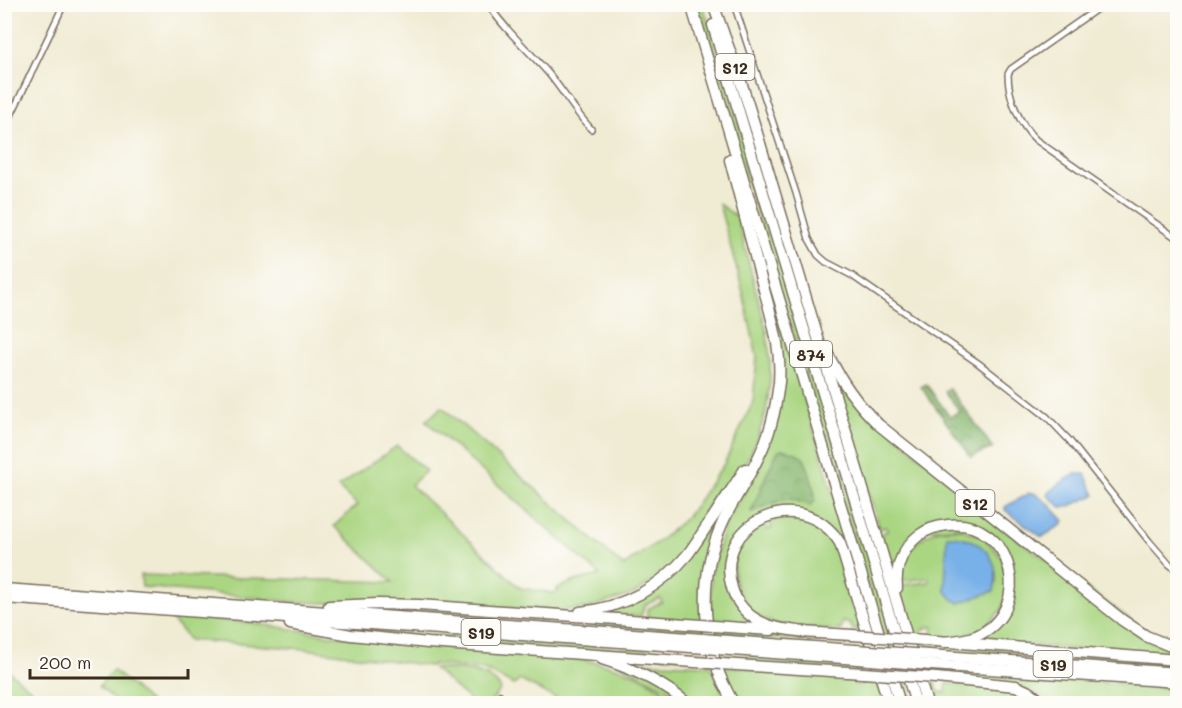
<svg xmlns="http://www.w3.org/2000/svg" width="1182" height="708" viewBox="0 0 1182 708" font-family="Mali,sans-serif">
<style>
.grass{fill:#aad682;stroke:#728050;stroke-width:1.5}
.forest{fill:url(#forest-crowns);stroke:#617047;stroke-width:1.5}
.water{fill:#78b0e8;stroke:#5a6d83;stroke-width:1.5}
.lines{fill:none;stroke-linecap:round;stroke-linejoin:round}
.minor-casing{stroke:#7a6e5d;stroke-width:8}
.motorway-casing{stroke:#7a6e5d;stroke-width:13}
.minor{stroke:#fff;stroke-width:5}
.motorway{stroke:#fff;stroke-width:10}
.motorway-bridge-casing{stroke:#7a6e5d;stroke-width:13;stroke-linecap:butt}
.motorway-bridge{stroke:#fff;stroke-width:10}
.labels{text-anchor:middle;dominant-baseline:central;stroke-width:4.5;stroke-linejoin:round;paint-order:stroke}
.shield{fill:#fdfcf7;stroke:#75695f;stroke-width:1.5}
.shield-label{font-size:16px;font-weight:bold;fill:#3b2a1e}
</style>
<defs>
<pattern id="forest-crowns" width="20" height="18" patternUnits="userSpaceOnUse" patternTransform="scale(1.5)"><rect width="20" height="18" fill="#87b770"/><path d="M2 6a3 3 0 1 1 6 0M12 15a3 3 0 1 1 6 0" fill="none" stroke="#70955b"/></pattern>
</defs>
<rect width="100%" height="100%" fill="#fdfcf7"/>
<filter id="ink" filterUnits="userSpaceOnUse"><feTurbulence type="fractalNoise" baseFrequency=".0167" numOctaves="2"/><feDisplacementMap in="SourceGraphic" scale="12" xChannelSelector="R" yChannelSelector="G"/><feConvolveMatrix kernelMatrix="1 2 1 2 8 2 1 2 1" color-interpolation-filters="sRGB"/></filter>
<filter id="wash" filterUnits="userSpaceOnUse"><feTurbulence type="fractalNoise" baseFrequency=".008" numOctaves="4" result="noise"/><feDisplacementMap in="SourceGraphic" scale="24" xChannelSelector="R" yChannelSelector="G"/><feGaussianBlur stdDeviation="1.35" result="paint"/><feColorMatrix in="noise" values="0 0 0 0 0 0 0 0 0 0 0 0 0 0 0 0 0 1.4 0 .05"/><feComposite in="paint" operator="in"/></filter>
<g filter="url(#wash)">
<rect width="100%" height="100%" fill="#f0ebd3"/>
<!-- grass -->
<g class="grass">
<path d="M 694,5 L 703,5 L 913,703 L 903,703 Z"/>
<path d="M 719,204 L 737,217 L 767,333 L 770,361 L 770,381 L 766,412 L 758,436 L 750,455 L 740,472 L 694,541 L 670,569 L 634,594 L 588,608 L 566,610 L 295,602 L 208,593 L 142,587 L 141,575 L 393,582 L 334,526 L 357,505 L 338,487 L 397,446 L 426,471 L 411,485 L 520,588 L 553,593 L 559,591 L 556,589 L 575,581 L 600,575 L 426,421 L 442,407 L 623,566 L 659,541 L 687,517 L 724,464 L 753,402 L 757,357 L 743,292 Z"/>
<path d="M 745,204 L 834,496 L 848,550 L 894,703 L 891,703 L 841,540 L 790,510 L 742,532 L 728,580 L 761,627 L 710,622 L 711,577 L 723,529 L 759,465 L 782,368 Z"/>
<path d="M 829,367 L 844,390 L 1006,531 L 1177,653 L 1177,657 L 971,641 L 1002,620 L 1009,560 L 975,526 L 921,530 L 893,577 L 880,535 L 888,530 L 886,527 L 880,529 Z"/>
<path d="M 721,515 C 705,549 701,585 701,622 L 647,617 L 647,610 L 649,608 L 662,602 L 660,598 L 645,605 L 641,616 L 590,613 L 645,594 Z"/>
<path d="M 791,516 L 819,526 L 838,549 L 864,631 L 853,630 L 851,625 L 843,621 L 841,630 C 824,629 786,629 772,623 C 765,620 753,614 748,609 C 731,587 727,553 748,533 C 752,529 759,526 763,523 L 769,530 L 772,528 L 769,521 Z"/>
<path d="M 962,529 L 983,537 L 1002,558 L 1009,584 L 1002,609 L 982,630 L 952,638 L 932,636 L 933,626 L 924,629 L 920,635 L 912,635 L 899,590 L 902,585 L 929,582 L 929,578 L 900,581 C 900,560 914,540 933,532 C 941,528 954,529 962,529 Z"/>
<path d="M 398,606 L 853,639 L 853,642 L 848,641 L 848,644 L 351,607 Z"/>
<path d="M 169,616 L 253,623 L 343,637 L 562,656 C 590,661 619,665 645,679 C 658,686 669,696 681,703 L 565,703 L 520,680 L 514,685 L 487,671 L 480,669 L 433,664 L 430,666 L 306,649 L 189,640 Z"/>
<path d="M 308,626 L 853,664 L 853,667 L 861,668 L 862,671 L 368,635 Z"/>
<path d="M 925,643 L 1177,662 L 1177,668 L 934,650 L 934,648 L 926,647 Z"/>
<path d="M 615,661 L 710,665 L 729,703 L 692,703 Z"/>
<path d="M 722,666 L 856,676 L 855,685 C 861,686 864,682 867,677 L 878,678 L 885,703 L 738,703 L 730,688 Z"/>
<path d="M 4,667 L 47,703 L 15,703 L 5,694 Z"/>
<path d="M 433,668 C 455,670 488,667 501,689 L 490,703 L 473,703 Z"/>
<path d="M 113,670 L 151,703 L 118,703 L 99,686 Z"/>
<path d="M 942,670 L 1177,688 L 1177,703 L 1048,703 L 1038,694 L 942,674 Z"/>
<path d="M 925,681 L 935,682 L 937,689 L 940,692 L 946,693 L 947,683 L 1023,692 L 1039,703 L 932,703 Z"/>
</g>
<!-- forest -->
<g class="forest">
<path d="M 926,384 L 950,417 L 960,411 L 945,392 L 949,388 L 993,448 L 971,457 L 921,387 Z"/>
<path d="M 781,449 C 788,450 799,453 803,458 C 808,465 816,493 815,501 L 810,505 L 791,499 L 779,501 L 751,512 L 767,473 L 778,451 Z"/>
</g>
<!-- water -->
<g class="water">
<path d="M 1075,474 L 1085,474 L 1095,495 L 1067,507 L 1061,507 L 1047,495 C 1054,486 1065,480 1075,474 Z"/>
<path d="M 1029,493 L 1034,493 L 1049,504 L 1064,521 L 1063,524 L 1042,537 L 1005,510 L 1005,507 Z"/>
<path d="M 947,536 C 971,535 996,550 996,577 C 996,581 995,586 994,591 L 959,603 L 952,599 L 945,590 Z"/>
</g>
</g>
<g filter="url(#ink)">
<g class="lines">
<!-- minor casing -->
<g class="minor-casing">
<g id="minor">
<path d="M 488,4 C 505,31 529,50 549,74 C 564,92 575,112 591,129"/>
<path d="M 734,4 L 796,193 L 809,239 L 818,255 L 826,262 L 851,275 L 978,363 L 1047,417 L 1069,440 L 1149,541 L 1169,564 L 1178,571"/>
<path d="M 1104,4 L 1011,69 L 1008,74 C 1008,97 1019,124 1036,140 L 1178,239"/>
<path d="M 4,130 L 64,4"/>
<path d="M 490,704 L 500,695"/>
</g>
</g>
<!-- motorway casing -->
<g class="motorway-casing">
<g id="motorway">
<path d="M 691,4 L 900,704"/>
<path d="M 713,4 L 742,85 L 756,130 L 927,704"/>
<path d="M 713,25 L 916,704"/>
<path d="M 730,160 C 740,198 750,236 760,275 C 769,309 782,346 779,382 C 776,408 771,433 759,456 C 748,480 732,501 722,524 C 696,581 702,650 734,704"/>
<path d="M 827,352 C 840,380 856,403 879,425 L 1122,620 L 1146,636 L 1178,649"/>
<path d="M 897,588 C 895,568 902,549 918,536 C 927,529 937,526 948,525 C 1013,518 1036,610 976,636 C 966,640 955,641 944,642"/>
<path d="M 4,589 L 703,639"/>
<path d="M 4,598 L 705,648"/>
<path d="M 329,606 L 378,604 L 419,605 L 701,625"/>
<path d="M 580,612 C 623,608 661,587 688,554 C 697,542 705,528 714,516 C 724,500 735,485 745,469"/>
<path d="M 290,624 L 351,635 L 428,643 L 709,663"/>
<path d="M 713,626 L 771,630"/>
<path d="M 801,632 L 852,635"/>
<path d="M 806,632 C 791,630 774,629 761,622 C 747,616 736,602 732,588 C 712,522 801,482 840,543 L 889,704"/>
<path d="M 715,640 L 855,650"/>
<path d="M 924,640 L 1178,660"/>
<path d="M 717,649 L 858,659"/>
<path d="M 929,655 L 1178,673"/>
<path d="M 602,659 C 634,669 662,682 688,704"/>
<path d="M 721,664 L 863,673"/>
<path d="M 931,665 L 1178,682"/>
<path d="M 936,678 L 1016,686 L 1031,693 L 1044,704"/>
</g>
</g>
<!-- minor -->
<use href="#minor" class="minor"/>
<!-- motorway -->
<use href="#motorway" class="motorway"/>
<!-- motorway-bridge casing -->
<g class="motorway-bridge-casing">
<g id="motorway-bridge">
<path d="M 701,625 L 713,626"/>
<path d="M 852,635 L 924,640"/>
<path d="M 703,639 L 715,640"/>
<path d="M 705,648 L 717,649"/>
<path d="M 855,650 L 929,655"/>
<path d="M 858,659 L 931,665"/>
<path d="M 709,663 L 721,664"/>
<path d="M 863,673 L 936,678"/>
</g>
</g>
<!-- motorway-bridge -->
<use href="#motorway-bridge" class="motorway-bridge"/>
</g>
</g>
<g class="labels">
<!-- shield labels -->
<g class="shield">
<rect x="715.5" y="54" width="39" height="26" rx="4.5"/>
<rect x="790" y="341" width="42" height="26" rx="4.5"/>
<rect x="955.5" y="490" width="39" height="26" rx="4.5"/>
<rect x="461.5" y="619" width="39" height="26" rx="4.5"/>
<rect x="1033.5" y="651" width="39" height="26" rx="4.5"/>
</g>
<g class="shield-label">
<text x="735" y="67">S12</text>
<text x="811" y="354">874</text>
<text x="975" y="503">S12</text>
<text x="481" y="632">S19</text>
<text x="1053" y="664">S19</text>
</g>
</g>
<!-- margin -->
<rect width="1182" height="708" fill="none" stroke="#fdfcf7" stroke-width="24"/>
<!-- scale -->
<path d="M30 669v9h158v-9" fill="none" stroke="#3b2a1e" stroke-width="3"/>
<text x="39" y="669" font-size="18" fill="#3b2a1e" stroke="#fdfcf7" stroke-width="4.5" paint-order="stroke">200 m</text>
</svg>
